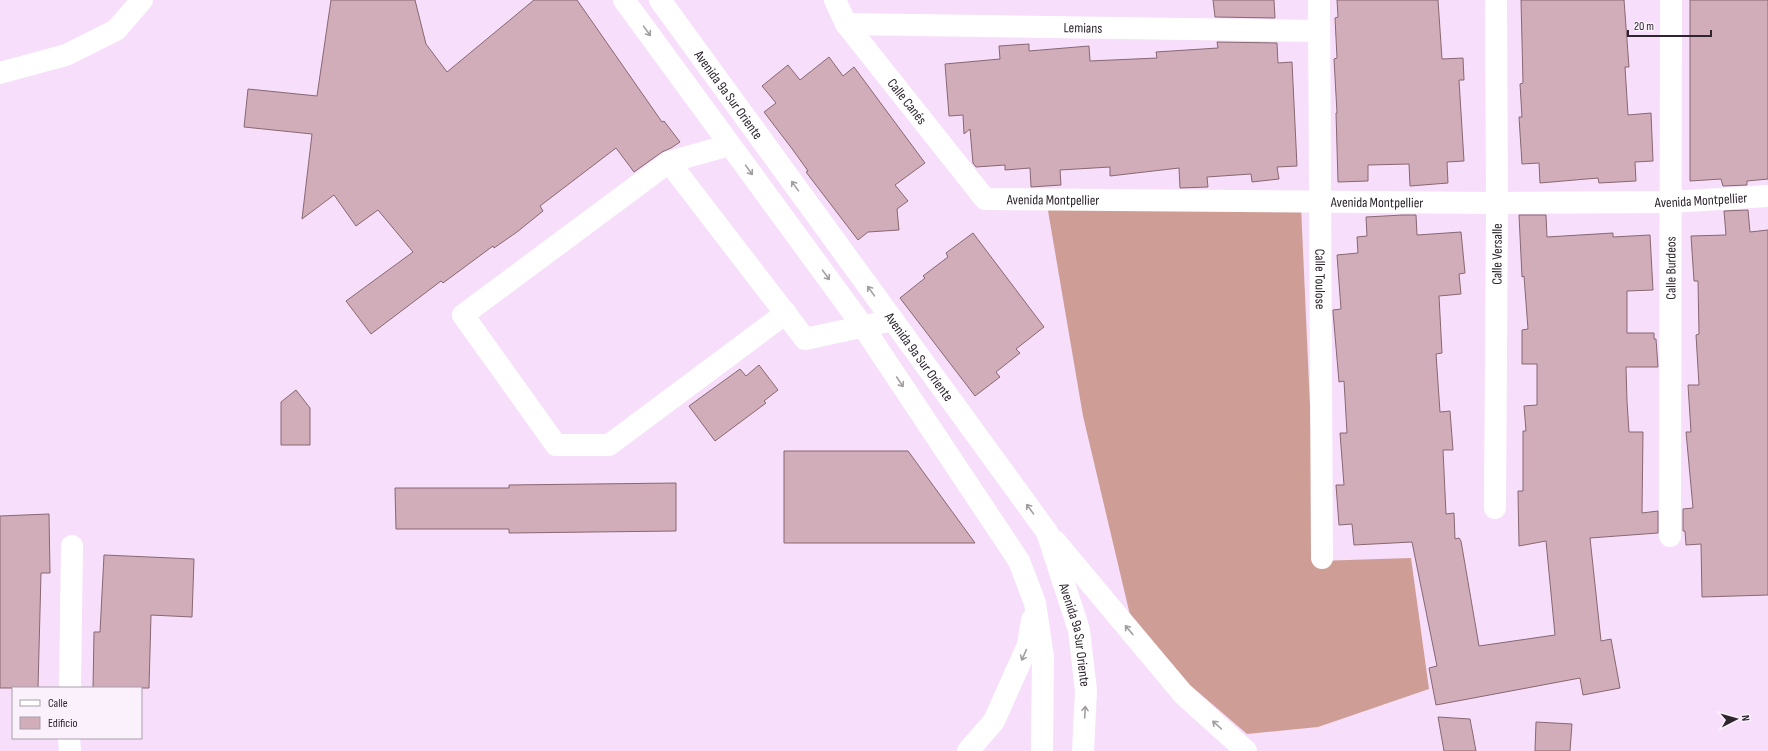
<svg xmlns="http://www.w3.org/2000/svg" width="1768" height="751" viewBox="0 0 1768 751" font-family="'Sofia Sans Condensed',sans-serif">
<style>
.forest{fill:#ce9e96}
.building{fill:#d1adb9;stroke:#876772}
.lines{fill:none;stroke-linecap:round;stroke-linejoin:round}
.minor{stroke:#fff;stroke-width:22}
.major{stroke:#fff;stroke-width:22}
.oneway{stroke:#a19da1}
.labels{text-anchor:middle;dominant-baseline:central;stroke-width:3.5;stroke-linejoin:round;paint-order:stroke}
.street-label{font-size:14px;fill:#2e252f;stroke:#fbf1fc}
</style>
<rect width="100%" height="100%" fill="#f7defa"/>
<!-- forest -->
<path class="forest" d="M 1046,199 L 1301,206 L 1317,561 L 1411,558 L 1429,689 L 1318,727 L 1247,734 L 1190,685 L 1130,615 L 1083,416 Z"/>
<!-- building -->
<g class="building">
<path d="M 331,0 L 415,0 L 426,44 L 447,72 L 534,0 L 577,0 L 662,122 L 664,121 L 680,142 L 671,148 L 662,152 L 634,172 L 616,148 L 540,206 L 543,211 L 517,232 L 494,248 L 493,246 L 443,283 L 441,281 L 371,334 L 346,301 L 413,252 L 378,210 L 356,226 L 334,195 L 302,219 L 312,134 L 244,127 L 248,89 L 317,96 Z"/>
<path d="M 1213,0 L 1274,0 L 1275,18 L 1215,17 Z"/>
<path d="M 1337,0 L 1438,0 L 1442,59 L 1463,58 L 1464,80 L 1459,80 L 1464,161 L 1447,162 L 1448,183 L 1410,186 L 1409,164 L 1368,165 L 1368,181 L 1338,182 L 1336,113 L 1337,113 L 1334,59 L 1337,58 L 1335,18 L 1338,17 Z"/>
<path d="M 1521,0 L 1624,0 L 1629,67 L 1625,67 L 1628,115 L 1651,113 L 1653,161 L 1635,162 L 1636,181 L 1599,183 L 1598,178 L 1540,183 L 1539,163 L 1522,164 L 1519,117 L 1522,117 L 1520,84 L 1523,83 Z"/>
<path d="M 1690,0 L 1768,0 L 1768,179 L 1747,181 L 1747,185 L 1723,186 L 1721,179 L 1690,181 Z"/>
<path d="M 1217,42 L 1277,43 L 1278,63 L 1292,62 L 1297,166 L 1277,167 L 1279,179 L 1252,182 L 1251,174 L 1207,177 L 1208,187 L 1180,188 L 1179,168 L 1110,176 L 1110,167 L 1060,170 L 1061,185 L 1031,187 L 1030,168 L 1005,170 L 1005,165 L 976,167 L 973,163 L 970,129 L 964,134 L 963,115 L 949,116 L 945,64 L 1000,59 L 999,46 L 1029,44 L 1029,51 L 1089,46 L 1090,61 L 1157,58 L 1156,52 L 1218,48 Z"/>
<path d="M 829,57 L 843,76 L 854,67 L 925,163 L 895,185 L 908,201 L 897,209 L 899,230 L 868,232 L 858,240 L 806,172 L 808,171 L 793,150 L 764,112 L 776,103 L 762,86 L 788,65 L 800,80 Z"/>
<path d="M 1748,210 L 1750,232 L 1768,230 L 1768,595 L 1702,597 L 1701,544 L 1686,545 L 1685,531 L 1683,531 L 1683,509 L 1693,508 L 1686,432 L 1691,432 L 1688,385 L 1699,385 L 1696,335 L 1699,334 L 1698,281 L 1694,281 L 1691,236 L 1726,235 L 1724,211 Z"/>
<path d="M 1403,215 L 1416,215 L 1417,235 L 1461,232 L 1465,273 L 1459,274 L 1461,294 L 1439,296 L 1442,353 L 1436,354 L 1440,412 L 1450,411 L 1453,450 L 1443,450 L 1446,514 L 1454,513 L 1455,539 L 1459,538 L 1461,541 L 1479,646 L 1555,635 L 1546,541 L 1519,546 L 1518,491 L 1523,491 L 1523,431 L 1526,431 L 1524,406 L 1537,405 L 1537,364 L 1522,364 L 1522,330 L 1528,329 L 1524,276 L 1522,277 L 1519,215 L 1546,215 L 1547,237 L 1613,233 L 1613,237 L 1650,235 L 1653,290 L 1627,291 L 1627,333 L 1654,333 L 1654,339 L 1656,339 L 1658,367 L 1626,367 L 1627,401 L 1629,432 L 1643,432 L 1642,513 L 1658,511 L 1658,533 L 1590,538 L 1601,641 L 1611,639 L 1620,688 L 1583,695 L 1580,678 L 1436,705 L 1429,668 L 1437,666 L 1412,542 L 1354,545 L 1352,524 L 1339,525 L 1336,485 L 1344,485 L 1340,433 L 1347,433 L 1344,381 L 1339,382 L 1333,312 L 1333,310 L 1341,309 L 1337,255 L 1358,253 L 1357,237 L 1367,236 L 1366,217 Z"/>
<path d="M 973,233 L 1044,327 L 1016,349 L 1020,353 L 996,372 L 1000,377 L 975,396 L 900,298 L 925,278 L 923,276 L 948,257 L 946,253 Z"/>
<path d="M 759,365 L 778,390 L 764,401 L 766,403 L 715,441 L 689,406 L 740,369 L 746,376 Z"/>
<path d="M 296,390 L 310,408 L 310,445 L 281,445 L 281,402 Z"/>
<path d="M 784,451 L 908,451 L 975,543 L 784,543 Z"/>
<path d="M 676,483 L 676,531 L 509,533 L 509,529 L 396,529 L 395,488 L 509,488 L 509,485 Z"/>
<path d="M 49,514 L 50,573 L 41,573 L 38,688 L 0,688 L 0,516 Z"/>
<path d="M 104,555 L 194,559 L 192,617 L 151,615 L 149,688 L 93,688 L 94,632 L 100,632 Z"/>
<path d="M 1438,717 L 1470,719 L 1476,751 L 1444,751 Z"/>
<path d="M 1536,722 L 1572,724 L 1570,751 L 1535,751 Z"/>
</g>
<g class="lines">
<!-- minor -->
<g class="minor">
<path id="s1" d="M 835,0 L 846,24 L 985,199 L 1497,203 L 1671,202 L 1768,196"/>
<path id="s2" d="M 1319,0 L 1322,558"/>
<path id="s3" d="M 846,24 L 1319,31"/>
<path d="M 0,73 L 66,55 L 116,30 L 142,0"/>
<path d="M 730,145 L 669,162 L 463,315 L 556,445 L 609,445 L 786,313"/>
<path d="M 669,162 L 805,339 L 893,320"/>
<path id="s4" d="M 1495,508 L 1497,203 L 1496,0"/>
<path id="s5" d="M 1670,536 L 1671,0"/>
<path d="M 70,688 L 72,546"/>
<path d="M 69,738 L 70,751"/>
</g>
<!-- major -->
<g class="major">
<path d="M 624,0 L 862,325 L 1019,561 L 1035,603 L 1043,657 L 1042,751"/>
<path id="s6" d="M 660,0 L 1047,532 L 1079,630 L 1086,691 L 1083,751"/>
<path d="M 1055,541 L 1183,694 L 1246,751"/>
<path d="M 968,751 L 994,721 L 1028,645 L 1032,620"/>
</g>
</g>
<!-- one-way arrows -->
<defs><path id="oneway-shaft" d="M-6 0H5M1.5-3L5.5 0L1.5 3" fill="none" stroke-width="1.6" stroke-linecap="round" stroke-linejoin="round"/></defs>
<g class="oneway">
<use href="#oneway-shaft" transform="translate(647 31) rotate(54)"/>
<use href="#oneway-shaft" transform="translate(749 170) rotate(54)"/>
<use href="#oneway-shaft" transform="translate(795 186) rotate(-126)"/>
<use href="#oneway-shaft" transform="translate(826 275) rotate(54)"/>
<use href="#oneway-shaft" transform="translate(871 291) rotate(-126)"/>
<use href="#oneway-shaft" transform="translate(900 382) rotate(56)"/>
<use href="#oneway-shaft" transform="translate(1030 509) rotate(-126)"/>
<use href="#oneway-shaft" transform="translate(1129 630) rotate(-130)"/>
<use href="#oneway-shaft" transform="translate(1024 655) rotate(114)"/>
<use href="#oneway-shaft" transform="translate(1085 712) rotate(-87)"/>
<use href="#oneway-shaft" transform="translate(1217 725) rotate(-138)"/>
</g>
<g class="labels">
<!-- street labels -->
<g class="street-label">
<text stroke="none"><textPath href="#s3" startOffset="237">Lemians</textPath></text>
<text stroke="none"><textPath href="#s6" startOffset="117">Avenida 9a Sur Oriente</textPath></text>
<text stroke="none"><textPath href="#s1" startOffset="125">Calle Canés</textPath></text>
<text stroke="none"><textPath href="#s1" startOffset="318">Avenida Montpellier</textPath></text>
<text stroke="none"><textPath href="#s1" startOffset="966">Avenida Montpellier</textPath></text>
<text stroke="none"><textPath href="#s1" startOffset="642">Avenida Montpellier</textPath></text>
<text stroke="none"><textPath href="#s4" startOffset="254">Calle Versalle</textPath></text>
<text stroke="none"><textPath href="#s5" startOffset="268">Calle Burdeos</textPath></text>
<text stroke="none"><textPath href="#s2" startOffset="279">Calle Toulose</textPath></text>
<text stroke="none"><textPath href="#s6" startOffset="441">Avenida 9a Sur Oriente</textPath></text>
<text stroke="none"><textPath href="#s6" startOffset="765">Avenida 9a Sur Oriente</textPath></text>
</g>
</g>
<!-- legend -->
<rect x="12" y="687" width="130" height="52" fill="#fbf1fc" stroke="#a99faa"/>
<rect x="20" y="700" width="20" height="6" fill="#ffffff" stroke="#a99faa"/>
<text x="48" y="707" font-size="12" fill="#2e252f">Calle</text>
<rect x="20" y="717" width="20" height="12" fill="#d1adb9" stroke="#a99faa"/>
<text x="48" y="727" font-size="12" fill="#2e252f">Edificio</text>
<!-- north arrow -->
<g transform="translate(1736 719) rotate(84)" stroke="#fbf1fc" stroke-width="3" paint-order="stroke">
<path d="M0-3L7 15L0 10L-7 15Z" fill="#2e252f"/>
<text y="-6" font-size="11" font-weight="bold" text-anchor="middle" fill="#2e252f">N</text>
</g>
<!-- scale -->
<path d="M1628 30v6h83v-6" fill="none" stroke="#2e252f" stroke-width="2"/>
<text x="1634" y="30" font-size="12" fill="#2e252f" stroke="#fbf1fc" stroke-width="3" paint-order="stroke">20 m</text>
</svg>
